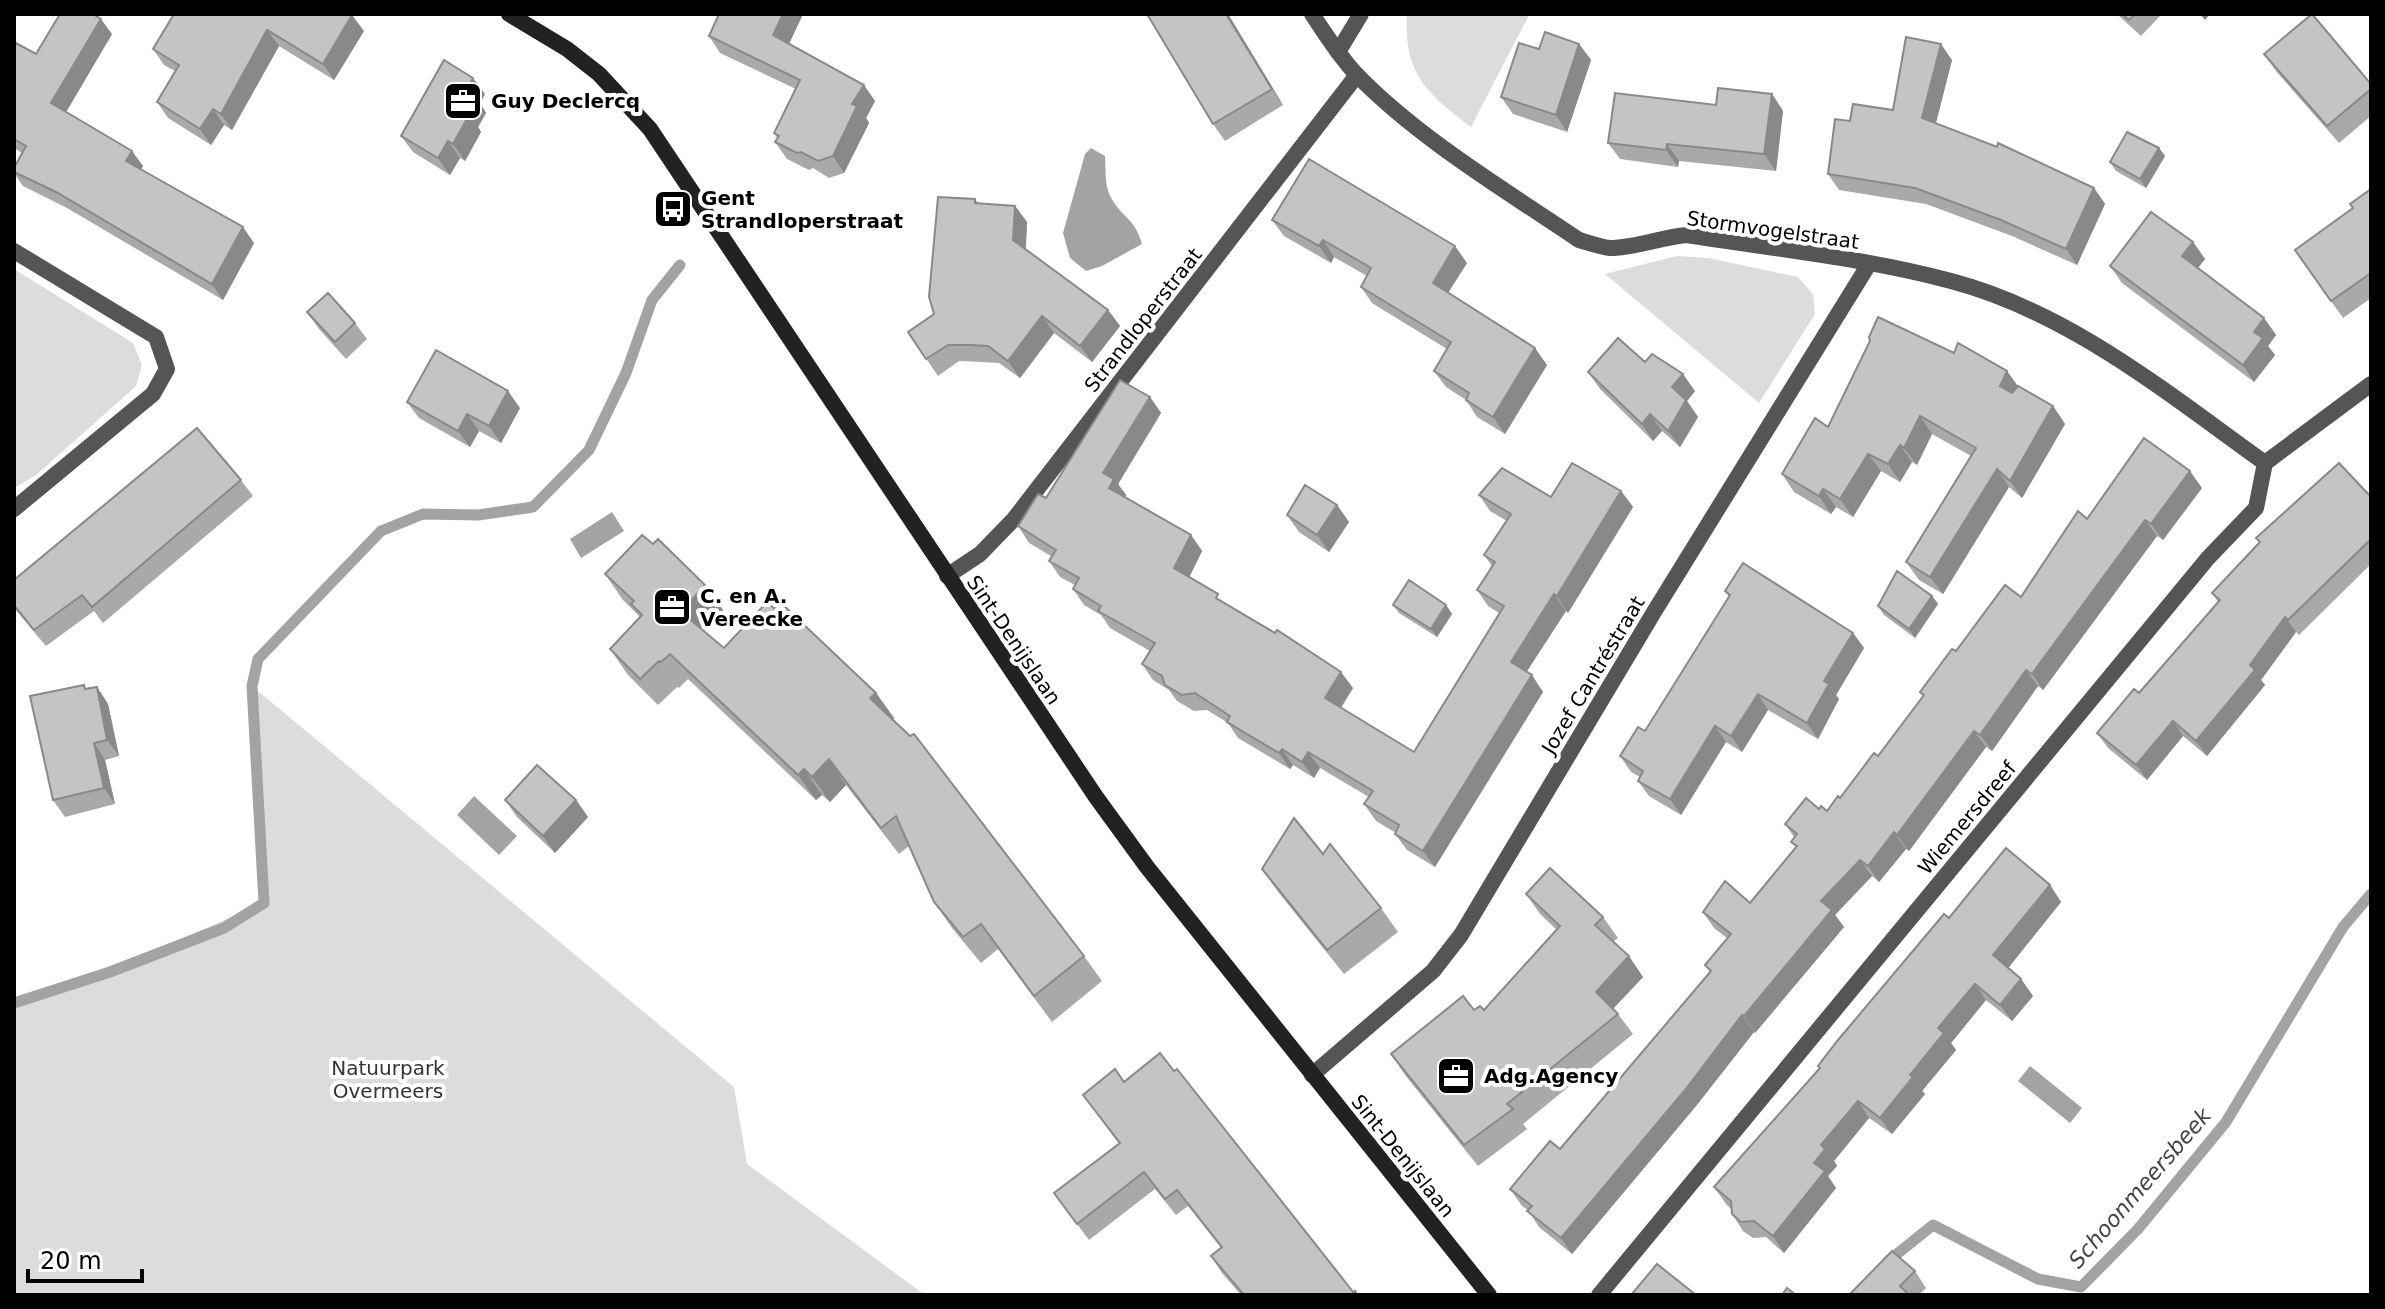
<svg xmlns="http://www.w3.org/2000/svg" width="2385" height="1309" viewBox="0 0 2385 1309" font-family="'DejaVu Sans',sans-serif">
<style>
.green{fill:#dcdcdc}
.water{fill:#a3a3a3}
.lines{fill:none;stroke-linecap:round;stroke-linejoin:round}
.stream{stroke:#a3a3a3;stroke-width:11}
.street{stroke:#555;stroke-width:16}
.secondary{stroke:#222;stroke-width:16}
.wall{fill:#a9a9a9}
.shaded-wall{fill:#898989}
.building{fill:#c4c4c4;stroke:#898989;stroke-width:2}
.labels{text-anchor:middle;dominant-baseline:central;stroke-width:8;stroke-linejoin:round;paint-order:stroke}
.poi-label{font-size:20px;font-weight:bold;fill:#000;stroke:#fff;text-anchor:start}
.street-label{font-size:20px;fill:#000;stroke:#fff}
.park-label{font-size:20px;fill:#333;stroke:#fff}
.water-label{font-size:22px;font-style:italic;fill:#444;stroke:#fff}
</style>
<rect width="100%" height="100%" fill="#fff"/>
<!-- green -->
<g class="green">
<path d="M 1407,14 L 1529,15 L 1471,127 C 1427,94 1403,73 1407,14 Z"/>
<path d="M 1677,256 L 1708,258 L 1798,277 L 1813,294 L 1815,314 L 1759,403 L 1605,274 Z"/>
<path d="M 14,269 L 133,343 L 142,365 L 136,386 L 35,476 L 14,488 Z"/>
<path d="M 252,686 L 734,1087 L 747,1164 L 925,1295 L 14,1295 L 14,1002 L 99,974 L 264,903 Z"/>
</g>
<!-- water -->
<g class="water">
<path d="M 1091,148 L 1105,156 C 1106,172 1104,188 1113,201 C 1125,220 1135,219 1142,244 L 1102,266 L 1086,271 L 1070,258 L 1063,233 L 1085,154 Z"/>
<path d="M 612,512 L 624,531 L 581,558 L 570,539 Z"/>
<path d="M 474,796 L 517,836 L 499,855 L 457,815 Z"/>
<path d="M 2030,1066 L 2082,1108 L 2070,1123 L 2018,1081 Z"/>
</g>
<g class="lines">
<!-- stream -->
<g class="stream">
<path d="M 14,1003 L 110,972 L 224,928 L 264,903 L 252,686 L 258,659 L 381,531 L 423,514 L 478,515 L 533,507 L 589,450 L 626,373 L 652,300 L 680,265"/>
<path d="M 1887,1262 L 1933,1225 L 2038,1279 L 2081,1287 L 2138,1229 L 2226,1122 L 2343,927 L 2371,894"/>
</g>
<!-- street -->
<g class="street">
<path d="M 1312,14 C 1326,35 1339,56 1356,74 C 1418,138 1505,190 1579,240 C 1589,243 1600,247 1610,248 C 1637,248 1661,237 1687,235 C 1775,249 1865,258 1951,281 C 2069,312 2167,393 2265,463"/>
<path d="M 1338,52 L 1361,14"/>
<path d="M 14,251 L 156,337 L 167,369 L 153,394 L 14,509"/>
<path d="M 947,576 L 980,554 L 1014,519 L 1357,75"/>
<path d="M 1312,1075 L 1433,971 L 1461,935 L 1654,612 L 1869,264"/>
<path d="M 1599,1295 L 2208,558 L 2256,508 L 2265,463 L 2371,384"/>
</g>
<!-- secondary -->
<path class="secondary" d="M 509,14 L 567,49 L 599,74 L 650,129 L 1096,797 L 1147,867 L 1489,1295"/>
</g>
<!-- wall -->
<g class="wall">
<path d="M 174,14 L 364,31 L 334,80 L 279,46 L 232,130 L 224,125 L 211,145 L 168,118 L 157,102 L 175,71 L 164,65 L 153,49 Z"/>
<path d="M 719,14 L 803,14 L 789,44 L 875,101 L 866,118 L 869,123 L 844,173 L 829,178 L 813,168 L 809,170 L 787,159 L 775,142 L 777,138 L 774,133 L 796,89 L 720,53 L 709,36 Z"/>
<path d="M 1147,14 L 1228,14 L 1283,105 L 1225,141 L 1213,124 Z"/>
<path d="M 2117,14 L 2162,14 L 2141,36 Z"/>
<path d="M 112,34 L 66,112 L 143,166 L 141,169 L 254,243 L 223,300 L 67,208 L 23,186 L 14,173 L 14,168 L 22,153 L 14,148 L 14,42 L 36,54 Z"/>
<path d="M 1579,44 L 1591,60 L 1567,132 L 1513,114 L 1501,97 L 1539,49 Z"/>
<path d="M 2264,54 L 2371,84 L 2371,116 L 2339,143 L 2276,71 Z"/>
<path d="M 1952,60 L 1936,123 L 2094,188 L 2105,204 L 2077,265 L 2012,236 L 1926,204 L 1839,190 L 1828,174 L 1850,121 L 1893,110 Z"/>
<path d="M 485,94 L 480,103 L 486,113 L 478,127 L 481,132 L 465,161 L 460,158 L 450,175 L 413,152 L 401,136 Z"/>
<path d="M 1772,94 L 1783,111 L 1776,171 L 1679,161 L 1678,167 L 1620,159 L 1608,143 L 1716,105 Z"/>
<path d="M 2159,148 L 2165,156 L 2146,188 L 2116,171 L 2110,162 Z"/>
<path d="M 2371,189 L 2371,298 L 2343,318 L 2295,250 L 2353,208 Z"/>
<path d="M 975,199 L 978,203 L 1015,206 L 1027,222 L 1026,249 L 1108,310 L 1120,326 L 1092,362 L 1054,333 L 1020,378 L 999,363 L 982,362 L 959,361 L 938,376 L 908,332 L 934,314 Z"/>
<path d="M 1272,220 L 1467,263 L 1448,293 L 1547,365 L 1505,434 L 1477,417 L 1466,400 L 1446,387 L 1434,371 L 1447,349 L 1372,303 L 1361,287 L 1367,276 L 1334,257 L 1331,263 L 1284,236 Z"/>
<path d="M 2193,242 L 2205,259 L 2198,268 L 2264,318 L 2276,335 L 2268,346 L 2275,355 L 2254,382 L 2122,283 L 2110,266 Z"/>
<path d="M 307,312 L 355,323 L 367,339 L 346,359 L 319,329 Z"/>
<path d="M 1645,362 L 1695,391 L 1687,401 L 1698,417 L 1680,447 L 1662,431 L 1653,441 L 1600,389 L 1588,372 Z"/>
<path d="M 2018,386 L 2053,406 L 2065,424 L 2022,498 L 2009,487 L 1943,594 L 1919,580 L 1906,562 L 1971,456 L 1932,434 L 1917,465 L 1912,462 L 1900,482 L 1881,471 L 1853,517 L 1836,507 L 1831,514 L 1794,492 L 1782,474 L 1828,427 Z"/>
<path d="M 1150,397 L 1161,413 L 1118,484 L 1126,495 L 1124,497 L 1191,535 L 1202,551 L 1189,577 L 1225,604 L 1353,688 L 1341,708 L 1414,752 L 1499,613 L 1488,606 L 1477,590 L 1492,566 L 1484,555 L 1507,521 L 1490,511 L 1479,495 L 1551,497 L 1621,491 L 1633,507 L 1568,613 L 1566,611 L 1526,672 L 1543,692 L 1435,867 L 1407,850 L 1395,834 L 1396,833 L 1376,821 L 1364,804 L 1369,797 L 1320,768 L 1314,778 L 1293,765 L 1290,769 L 1238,738 L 1228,723 L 1207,710 L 1194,711 L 1177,701 L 1169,690 L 1153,680 L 1142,664 L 1150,651 L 1110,628 L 1101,615 L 1084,605 L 1073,589 L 1075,585 L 1060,577 L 1049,561 L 1051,556 L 1029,543 L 1018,526 Z"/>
<path d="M 407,402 L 520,408 L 501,443 L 479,431 L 470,447 L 419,418 Z"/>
<path d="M 241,480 L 253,496 L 103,623 L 94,611 L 46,646 L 14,608 L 14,580 Z"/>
<path d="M 2202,488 L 2163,540 L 2157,536 L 2043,690 L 2038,686 L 1992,751 L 1986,747 L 1909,851 L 1906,849 L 1879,882 L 1872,876 L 1835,915 L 1844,927 L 1755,1033 L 1754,1032 L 1696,1106 L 1572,1254 L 1539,1227 L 1528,1210 L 1522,1206 L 1510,1189 L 1560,1149 L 1710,972 L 1705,965 L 1727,938 L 1714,928 L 1703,912 L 1750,903 L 1796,848 L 1791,842 L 1794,837 L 1785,824 L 1819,809 L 1827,811 L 1840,798 L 1878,756 L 1923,697 L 1920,692 L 1956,651 L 2021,597 L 2087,519 Z"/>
<path d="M 2371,497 L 2371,564 L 2299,635 L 2296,632 L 2261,680 L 2265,685 L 2207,756 L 2183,736 L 2147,780 L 2108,748 L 2097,733 L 2139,693 L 2218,602 L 2212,593 L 2259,542 L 2256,538 Z"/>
<path d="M 1337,505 L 1349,522 L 1329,552 L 1299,532 L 1287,515 Z"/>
<path d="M 653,544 L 705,585 L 723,610 L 704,631 L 724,648 L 775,609 L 876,693 L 894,718 L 893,720 L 1084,956 L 1102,981 L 1052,1022 L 998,949 L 981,963 L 952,928 L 934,902 L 909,846 L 899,854 L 846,785 L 830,802 L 822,795 L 816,800 L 688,679 L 679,688 L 677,687 L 658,705 L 628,675 L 610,649 L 640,617 L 623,600 L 605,574 Z"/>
<path d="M 1725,591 L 1853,633 L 1864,648 L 1836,695 L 1839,699 L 1818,739 L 1768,710 L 1742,752 L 1726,742 L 1681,815 L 1649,796 L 1638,781 L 1640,777 L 1631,772 L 1620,756 L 1645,731 L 1729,597 Z"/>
<path d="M 1932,596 L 1938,604 L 1915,638 L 1884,615 L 1878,606 Z"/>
<path d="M 1393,605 L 1446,605 L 1452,614 L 1437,637 L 1399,613 Z"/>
<path d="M 84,685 L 86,689 L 97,687 L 108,704 L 119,756 L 105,760 L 115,804 L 65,817 L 53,800 Z"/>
<path d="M 505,800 L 576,800 L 588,817 L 555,853 L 517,817 Z"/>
<path d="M 1323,854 L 1381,908 L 1398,932 L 1344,974 L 1279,893 L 1262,869 Z"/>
<path d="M 2050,885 L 2061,902 L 2008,968 L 2021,979 L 2033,996 L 2012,1021 L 1986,1000 L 1951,1043 L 1956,1050 L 1922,1091 L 1925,1094 L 1892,1134 L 1869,1118 L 1834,1161 L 1837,1166 L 1828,1176 L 1836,1188 L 1784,1253 L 1766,1237 L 1753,1238 L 1743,1231 L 1732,1214 L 1731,1209 L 1726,1204 L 1714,1187 L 1820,1068 L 1949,918 Z"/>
<path d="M 1526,894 L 1603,917 L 1618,938 L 1613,942 L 1643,977 L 1613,1009 L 1618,1014 L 1633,1034 L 1523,1124 L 1527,1129 L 1478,1166 L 1405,1075 L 1391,1054 L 1474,1010 L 1484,1010 L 1557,930 L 1540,914 Z"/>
<path d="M 1124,1082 L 1354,1293 L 1358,1295 L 1241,1295 L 1222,1273 L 1211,1256 L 1221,1248 L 1188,1206 L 1176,1215 L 1155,1189 L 1089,1240 L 1054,1193 L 1119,1144 L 1083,1095 Z"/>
<path d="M 1915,1271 L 1926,1288 L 1919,1295 L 1849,1295 Z"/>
</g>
<!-- shaded-wall -->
<g class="shaded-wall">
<path d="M 783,14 L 803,14 L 785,52 L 773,35 Z"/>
<path d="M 1226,14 L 1228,14 L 1283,105 L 1272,89 Z"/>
<path d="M 2200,14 L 2210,14 L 2205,20 Z"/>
<path d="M 352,15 L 364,31 L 334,80 L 323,64 Z"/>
<path d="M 101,19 L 112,34 L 62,119 L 51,103 Z"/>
<path d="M 267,30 L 279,46 L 232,130 L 221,114 Z"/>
<path d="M 1579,44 L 1591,60 L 1567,132 L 1556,115 Z"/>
<path d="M 1941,44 L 1952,60 L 1933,134 L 1922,118 Z"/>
<path d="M 473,78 L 485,94 L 480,103 L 486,113 L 478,127 L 481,132 L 465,161 L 453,144 L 464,113 L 469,86 Z"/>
<path d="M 864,85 L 875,101 L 866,118 L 869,123 L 844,173 L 833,156 L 852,104 Z"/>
<path d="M 1772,94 L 1783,111 L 1776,171 L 1764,154 Z"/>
<path d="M 213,109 L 224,125 L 211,145 L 200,129 Z"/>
<path d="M 448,141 L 460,158 L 450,175 L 438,158 Z"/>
<path d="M 1667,144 L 1679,161 L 1678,167 L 1666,150 Z"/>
<path d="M 2159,148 L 2165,156 L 2146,188 L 2140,179 Z"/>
<path d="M 132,151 L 143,166 L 137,176 L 126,161 Z"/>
<path d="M 2094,188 L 2105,204 L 2077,265 L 2066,249 Z"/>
<path d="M 1015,206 L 1027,222 L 1025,257 L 1013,240 Z"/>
<path d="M 243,227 L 254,243 L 223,300 L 212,284 Z"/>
<path d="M 1323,240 L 1334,257 L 1331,263 L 1319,246 Z"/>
<path d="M 2193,242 L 2205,259 L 2194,273 L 2182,256 Z"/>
<path d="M 1455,246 L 1467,263 L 1444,299 L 1433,283 Z"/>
<path d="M 1108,310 L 1120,326 L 1092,362 L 1080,346 Z"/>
<path d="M 1042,316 L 1054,333 L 1020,378 L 1008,361 Z"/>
<path d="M 2264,318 L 2276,335 L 2268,346 L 2275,355 L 2254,382 L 2243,365 L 2254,332 Z"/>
<path d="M 1535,348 L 1547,365 L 1505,434 L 1493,417 Z"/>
<path d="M 2007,371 L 2020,389 L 2013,404 L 2000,386 Z"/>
<path d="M 1683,374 L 1695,391 L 1687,401 L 1698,417 L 1680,447 L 1668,431 L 1672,387 Z"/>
<path d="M 508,391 L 520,408 L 501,443 L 489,426 Z"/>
<path d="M 1150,397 L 1161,413 L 1118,484 L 1126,495 L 1120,505 L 1109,488 L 1103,473 Z"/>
<path d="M 2053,406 L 2065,424 L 2022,498 L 2010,481 Z"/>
<path d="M 467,414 L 479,431 L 470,447 L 458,431 Z"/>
<path d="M 1650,414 L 1662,431 L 1653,441 L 1642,424 Z"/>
<path d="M 1920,416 L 1932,434 L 1917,465 L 1904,448 Z"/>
<path d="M 1900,445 L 1912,462 L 1900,482 L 1888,464 Z"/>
<path d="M 1868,454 L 1881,471 L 1853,517 L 1840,499 Z"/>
<path d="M 1997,469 L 2009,487 L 1943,594 L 1930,577 Z"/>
<path d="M 2190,471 L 2202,488 L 2163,540 L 2151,524 Z"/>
<path d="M 1823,489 L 1836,507 L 1831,514 L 1819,496 Z"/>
<path d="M 1621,491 L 1633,507 L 1568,613 L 1557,596 Z"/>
<path d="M 1337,505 L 1349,522 L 1329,552 L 1317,535 Z"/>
<path d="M 2145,520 L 2157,536 L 2043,690 L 2032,674 Z"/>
<path d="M 1191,535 L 1202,551 L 1186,584 L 1174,568 Z"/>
<path d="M 705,585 L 723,610 L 699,637 L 681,612 Z"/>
<path d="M 1554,594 L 1566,611 L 1522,679 L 1511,662 Z"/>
<path d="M 1932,596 L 1938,604 L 1915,638 L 1909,629 Z"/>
<path d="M 1446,605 L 1452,614 L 1437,637 L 1431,629 Z"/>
<path d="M 2285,617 L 2296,632 L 2261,680 L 2265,685 L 2207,756 L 2196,741 Z"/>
<path d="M 1853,633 L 1864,648 L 1836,695 L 1839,699 L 1818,739 L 1807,723 L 1824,681 Z"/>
<path d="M 2026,670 L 2038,686 L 1992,751 L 1980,735 Z"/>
<path d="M 1341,672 L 1353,688 L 1336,715 L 1325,698 Z"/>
<path d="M 1532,675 L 1543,692 L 1435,867 L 1423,851 Z"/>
<path d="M 97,687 L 108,704 L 119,756 L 107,740 Z"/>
<path d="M 876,693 L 894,718 L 888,724 L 870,698 Z"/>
<path d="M 1758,694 L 1768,710 L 1742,752 L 1731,736 Z"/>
<path d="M 2173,721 L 2183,736 L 2147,780 L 2136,765 Z"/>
<path d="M 1715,726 L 1726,742 L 1681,815 L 1670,799 Z"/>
<path d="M 1974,731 L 1986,747 L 1909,851 L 1897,835 Z"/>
<path d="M 94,743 L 105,760 L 115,804 L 104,788 Z"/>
<path d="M 1282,749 L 1293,765 L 1290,769 L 1279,753 Z"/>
<path d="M 1308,752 L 1320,768 L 1314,778 L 1302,762 Z"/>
<path d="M 829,759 L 846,785 L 830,802 L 812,777 Z"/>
<path d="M 804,769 L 822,795 L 816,800 L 798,775 Z"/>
<path d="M 576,800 L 588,817 L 555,853 L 543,836 Z"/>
<path d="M 1894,832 L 1906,849 L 1879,882 L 1868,866 Z"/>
<path d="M 1860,860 L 1872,876 L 1835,915 L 1844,927 L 1755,1033 L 1744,1016 L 1821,901 Z"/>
<path d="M 2050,885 L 2061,902 L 2005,972 L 1993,955 Z"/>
<path d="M 1629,956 L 1643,977 L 1610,1012 L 1596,992 Z"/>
<path d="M 2021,979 L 2033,996 L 2012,1021 L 2000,1005 Z"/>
<path d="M 1975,984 L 1986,1000 L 1951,1043 L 1956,1050 L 1922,1091 L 1925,1094 L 1892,1134 L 1880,1118 L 1910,1075 L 1938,1028 Z"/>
<path d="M 1742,1015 L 1754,1032 L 1696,1106 L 1572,1254 L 1561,1238 Z"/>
<path d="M 1858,1101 L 1869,1118 L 1834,1161 L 1837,1166 L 1828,1176 L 1836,1188 L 1784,1253 L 1773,1236 L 1814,1163 L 1821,1145 Z"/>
</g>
<!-- building -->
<g class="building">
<path d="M 60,14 L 93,14 L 101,19 L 51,103 L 132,151 L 126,161 L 243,227 L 212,284 L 56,192 L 14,172 L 14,168 L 26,146 L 14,139 L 14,42 L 36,54 Z"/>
<path d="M 174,14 L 351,14 L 352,15 L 323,64 L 267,30 L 221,114 L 213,109 L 200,129 L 157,102 L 179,65 L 153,49 Z"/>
<path d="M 719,14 L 783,14 L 773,35 L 864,85 L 852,104 L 857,106 L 833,156 L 818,161 L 801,152 L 797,153 L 775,142 L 779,136 L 774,133 L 800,80 L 709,36 Z"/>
<path d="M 1147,14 L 1226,14 L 1272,89 L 1213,124 Z"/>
<path d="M 2122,14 L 2135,14 L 2129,20 Z"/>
<path d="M 2312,14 L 2371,84 L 2371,89 L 2327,126 L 2264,54 Z"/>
<path d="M 1545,32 L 1579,44 L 1556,115 L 1501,97 L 1519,43 L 1539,49 Z"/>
<path d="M 1906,37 L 1941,44 L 1922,118 L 1997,147 L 1998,143 L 2094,188 L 2066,249 L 2001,220 L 1915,188 L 1828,174 L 1835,119 L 1850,121 L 1853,104 L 1893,110 Z"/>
<path d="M 444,60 L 473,78 L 469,86 L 474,96 L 464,113 L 469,115 L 453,144 L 448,141 L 438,158 L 401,136 Z"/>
<path d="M 1718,88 L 1772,94 L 1764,154 L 1667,144 L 1666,150 L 1608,143 L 1615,93 L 1716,105 Z"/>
<path d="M 2127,132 L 2159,148 L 2140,179 L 2110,162 Z"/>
<path d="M 1309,159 L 1455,246 L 1433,283 L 1535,348 L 1493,417 L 1466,400 L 1469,393 L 1434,371 L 1451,342 L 1361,287 L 1371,268 L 1323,240 L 1319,246 L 1272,220 Z"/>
<path d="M 2371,189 L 2371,273 L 2331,301 L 2295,250 L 2353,208 L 2350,204 Z"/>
<path d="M 938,197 L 975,199 L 975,203 L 1015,206 L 1013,240 L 1108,310 L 1080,346 L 1042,316 L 1008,361 L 988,346 L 970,345 L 948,345 L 926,359 L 908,332 L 934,314 L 929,297 Z"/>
<path d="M 2151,212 L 2193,242 L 2182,256 L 2264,318 L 2254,332 L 2263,338 L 2243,365 L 2110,266 Z"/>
<path d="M 328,293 L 355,323 L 335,342 L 307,312 Z"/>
<path d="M 1878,317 L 1954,353 L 1958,343 L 2007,371 L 2000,386 L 2012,393 L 2018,386 L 2053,406 L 2010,481 L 1997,469 L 1930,577 L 1906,562 L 1976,448 L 1920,416 L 1904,448 L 1900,445 L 1888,464 L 1868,454 L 1840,499 L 1823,489 L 1819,496 L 1782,474 L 1815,418 L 1828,427 L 1870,341 L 1869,337 Z"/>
<path d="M 1618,338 L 1645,362 L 1652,354 L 1683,374 L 1672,387 L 1686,400 L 1668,431 L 1650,414 L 1642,424 L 1588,372 Z"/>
<path d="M 436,350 L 508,391 L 489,426 L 467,414 L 458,431 L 407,402 Z"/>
<path d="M 1120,380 L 1150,397 L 1103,473 L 1114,479 L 1109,488 L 1191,535 L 1174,568 L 1218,594 L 1216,598 L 1275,633 L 1277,630 L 1341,672 L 1325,698 L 1414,752 L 1504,606 L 1477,590 L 1495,562 L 1484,555 L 1511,514 L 1479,495 L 1502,468 L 1551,497 L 1572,463 L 1621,491 L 1557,596 L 1554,594 L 1511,662 L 1532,675 L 1423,851 L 1395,834 L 1399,825 L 1364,804 L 1373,791 L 1308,752 L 1302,762 L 1282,749 L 1279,753 L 1227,722 L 1230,716 L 1195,693 L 1182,695 L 1165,685 L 1162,676 L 1142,664 L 1155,643 L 1098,611 L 1101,606 L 1073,589 L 1079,578 L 1049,561 L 1056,550 L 1018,526 L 1038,494 L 1046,498 Z"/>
<path d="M 197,428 L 241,480 L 92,607 L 82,595 L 34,630 L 14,605 L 14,580 Z"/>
<path d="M 2144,438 L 2190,471 L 2151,524 L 2145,520 L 2032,674 L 2026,670 L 1980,735 L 1974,731 L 1897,835 L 1894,832 L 1868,866 L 1860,860 L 1821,901 L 1832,910 L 1744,1016 L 1742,1015 L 1685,1090 L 1561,1238 L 1527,1211 L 1532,1206 L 1510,1189 L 1550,1141 L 1560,1149 L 1711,971 L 1705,965 L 1731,934 L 1703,912 L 1725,881 L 1750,903 L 1797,846 L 1791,842 L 1797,834 L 1785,824 L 1806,798 L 1819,809 L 1821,806 L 1827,811 L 1838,796 L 1840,798 L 1874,753 L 1878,756 L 1924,695 L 1920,692 L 1952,649 L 1956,651 L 2005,585 L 2021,597 L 2078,511 L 2087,519 Z"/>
<path d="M 2339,463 L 2371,497 L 2371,539 L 2288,620 L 2285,617 L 2250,665 L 2255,670 L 2196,741 L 2173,721 L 2136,765 L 2097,733 L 2134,689 L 2139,693 L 2220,600 L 2212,593 L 2260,542 L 2256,538 Z"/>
<path d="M 1305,485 L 1337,505 L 1317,535 L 1287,515 Z"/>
<path d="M 642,535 L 653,544 L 658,539 L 705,585 L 681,612 L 724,648 L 767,602 L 775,609 L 781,603 L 821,641 L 876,693 L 870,698 L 910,736 L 914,734 L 1084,956 L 1034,996 L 981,924 L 963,937 L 934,902 L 896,816 L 881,828 L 829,759 L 812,777 L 804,769 L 798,775 L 670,654 L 661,662 L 659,661 L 640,679 L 610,649 L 642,615 L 631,604 L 634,601 L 605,574 Z"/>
<path d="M 1743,563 L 1853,633 L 1824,681 L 1829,684 L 1807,723 L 1758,694 L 1731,736 L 1715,726 L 1670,799 L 1638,781 L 1643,771 L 1620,756 L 1638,727 L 1645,731 L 1730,595 L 1725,591 Z"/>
<path d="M 1897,571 L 1932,596 L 1909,629 L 1878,606 Z"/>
<path d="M 1409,580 L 1446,605 L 1431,629 L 1393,605 Z"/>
<path d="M 84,685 L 85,689 L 97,687 L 107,740 L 94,743 L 104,788 L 53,800 L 30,696 Z"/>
<path d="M 537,765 L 576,800 L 543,836 L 505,800 Z"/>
<path d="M 1294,818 L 1323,854 L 1330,844 L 1381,908 L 1327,950 L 1262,869 Z"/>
<path d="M 2006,848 L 2050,885 L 1993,955 L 2021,979 L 2000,1005 L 1975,984 L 1938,1028 L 1944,1033 L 1910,1075 L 1913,1077 L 1880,1118 L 1858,1101 L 1821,1145 L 1825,1149 L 1814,1163 L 1825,1171 L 1773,1236 L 1754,1221 L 1741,1222 L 1732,1214 L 1731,1201 L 1714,1187 L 1820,1068 L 1818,1066 L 1838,1040 L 1944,914 L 1949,918 Z"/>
<path d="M 1550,868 L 1603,917 L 1595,925 L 1629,956 L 1596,992 L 1618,1014 L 1507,1104 L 1513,1109 L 1464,1145 L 1391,1054 L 1463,996 L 1474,1010 L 1480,1006 L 1484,1010 L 1560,926 L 1526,894 Z"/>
<path d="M 1160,1053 L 1174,1071 L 1177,1069 L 1354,1293 L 1355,1291 L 1358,1295 L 1244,1295 L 1211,1256 L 1222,1247 L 1177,1190 L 1165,1199 L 1144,1172 L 1077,1224 L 1054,1193 L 1120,1143 L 1083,1095 L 1115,1069 L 1124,1082 Z"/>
<path d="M 1892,1251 L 1915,1271 L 1900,1286 L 1909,1295 L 1849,1295 Z"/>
<path d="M 1657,1264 L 1696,1295 L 1631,1295 Z"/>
<path d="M 1787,1288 L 1796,1295 L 1782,1295 Z"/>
</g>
<!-- icons -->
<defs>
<g id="office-square" transform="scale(2)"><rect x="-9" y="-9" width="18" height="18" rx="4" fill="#000" stroke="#fff"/><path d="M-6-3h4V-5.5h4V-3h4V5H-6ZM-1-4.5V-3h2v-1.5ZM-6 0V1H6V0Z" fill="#fff"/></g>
<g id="bus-square" transform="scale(2)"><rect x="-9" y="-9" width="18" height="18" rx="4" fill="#000" stroke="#fff"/><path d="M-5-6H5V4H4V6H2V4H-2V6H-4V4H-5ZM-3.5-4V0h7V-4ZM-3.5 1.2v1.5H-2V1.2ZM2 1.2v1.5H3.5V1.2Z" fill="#fff"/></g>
</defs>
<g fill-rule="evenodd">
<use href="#office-square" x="463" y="101"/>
<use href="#bus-square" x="673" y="209"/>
<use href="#office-square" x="672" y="607"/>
<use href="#office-square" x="1456" y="1076"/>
</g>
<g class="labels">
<!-- poi labels -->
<g class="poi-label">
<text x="491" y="101">Guy Declercq</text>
<text x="701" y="198">Gent<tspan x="701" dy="23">Strandloperstraat</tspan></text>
<text x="700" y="596">C. en A.<tspan x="700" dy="23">Vereecke</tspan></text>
<text x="1484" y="1076">Adg.Agency</text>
</g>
<!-- street labels -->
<g class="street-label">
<text transform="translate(1773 230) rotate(8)">Stormvogelstraat</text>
<text transform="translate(1143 320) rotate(-52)">Strandloperstraat</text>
<text transform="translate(1014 640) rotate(56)">Sint-Denijslaan</text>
<text transform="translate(1593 675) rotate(-59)">Jozef Cantréstraat</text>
<text transform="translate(1967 818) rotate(-50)">Wiemersdreef</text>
<text transform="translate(1403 1156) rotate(51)">Sint-Denijslaan</text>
</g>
<!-- park labels -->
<g class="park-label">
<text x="388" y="1068">Natuurpark<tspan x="388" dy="23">Overmeers</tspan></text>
</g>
<!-- water labels -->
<g class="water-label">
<text transform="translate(2140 1188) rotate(-49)">Schoonmeersbeek</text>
</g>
</g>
<!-- border -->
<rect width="2385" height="1309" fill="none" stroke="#000000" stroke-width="32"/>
<!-- scale -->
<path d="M28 1269v12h114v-12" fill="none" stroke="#000000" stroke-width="4"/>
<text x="40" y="1269" font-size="24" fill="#000000" stroke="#ffffff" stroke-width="6" paint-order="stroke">20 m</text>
</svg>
